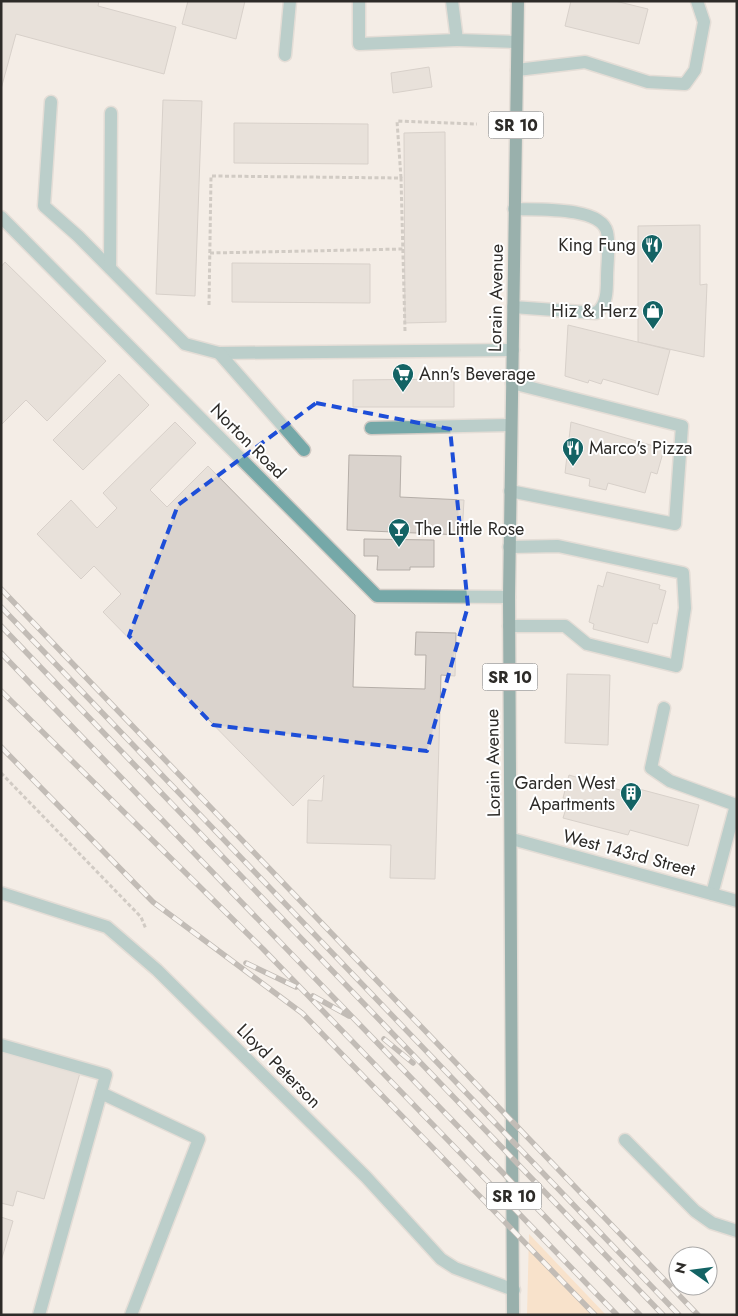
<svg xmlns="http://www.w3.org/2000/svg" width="738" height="1316" viewBox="0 0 738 1316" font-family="Jost,sans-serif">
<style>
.green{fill:#fdd5ab}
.building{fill:#dad3cd;stroke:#b5aea8}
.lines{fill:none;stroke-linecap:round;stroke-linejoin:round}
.minor-casing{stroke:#d0cac4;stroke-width:15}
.major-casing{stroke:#d0cac4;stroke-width:15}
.path{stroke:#a7a29c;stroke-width:3;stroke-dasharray:4 2.5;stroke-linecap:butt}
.minor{stroke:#75a8a8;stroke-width:12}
.major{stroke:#2a6666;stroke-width:12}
.rail-casing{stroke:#85817c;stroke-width:5.5}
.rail{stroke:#fff;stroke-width:4;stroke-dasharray:11;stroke-linecap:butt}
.marked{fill:none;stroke:#1d4ed8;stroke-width:4;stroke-dasharray:10 6;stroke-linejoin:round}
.labels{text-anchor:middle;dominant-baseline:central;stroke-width:4;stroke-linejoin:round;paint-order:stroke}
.shield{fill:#fff;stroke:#6c6b68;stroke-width:1}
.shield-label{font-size:16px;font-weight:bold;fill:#2d2b28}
.poi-label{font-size:18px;fill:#2d2b28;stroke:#fff;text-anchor:end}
.street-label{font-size:18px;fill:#2d2b28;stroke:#fff}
</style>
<rect width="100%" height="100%" fill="#f4ede6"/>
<!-- green -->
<path class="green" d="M 529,1234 L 606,1315 L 527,1315 Z"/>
<!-- building -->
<g class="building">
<path d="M 1,1 L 99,1 L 98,6 L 176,27 L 164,74 L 16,34 L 1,89 Z"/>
<path d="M 188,1 L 245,1 L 236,39 L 182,24 Z"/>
<path d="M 571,1 L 615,1 L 648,9 L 639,44 L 565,26 Z"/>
<path d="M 429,67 L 432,87 L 393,93 L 391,73 Z"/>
<path d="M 163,100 L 202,101 L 195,296 L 156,294 Z"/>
<path d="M 234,123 L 368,124 L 368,164 L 234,163 Z"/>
<path d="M 445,132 L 446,322 L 405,323 L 404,133 Z"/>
<path d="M 700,225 L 700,285 L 707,284 L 704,357 L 638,342 L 638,226 Z"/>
<path d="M 5,262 L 106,361 L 47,421 L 26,400 L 1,425 L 1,267 Z"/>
<path d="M 232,263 L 370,264 L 370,303 L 232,302 Z"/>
<path d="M 568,325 L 670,350 L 658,395 L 603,379 L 601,384 L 589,380 L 588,383 L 565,376 Z"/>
<path d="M 119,374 L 149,405 L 83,470 L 53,440 Z"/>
<path d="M 454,379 L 454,407 L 353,407 L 353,380 Z"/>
<path d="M 175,422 L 196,443 L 150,490 L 167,507 L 208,466 L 355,615 L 353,687 L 425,689 L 426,655 L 415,655 L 416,632 L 456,633 L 455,676 L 441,675 L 435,879 L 390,878 L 391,845 L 307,843 L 308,800 L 322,801 L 324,775 L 293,806 L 103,612 L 121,594 L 94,566 L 81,579 L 37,534 L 71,500 L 97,528 L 117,508 L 103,493 Z"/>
<path d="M 571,422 L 664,449 L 657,474 L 651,472 L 645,493 L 608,483 L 606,490 L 589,486 L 590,479 L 565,473 Z"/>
<path d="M 349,455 L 401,456 L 400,497 L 464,500 L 462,535 L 347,530 Z"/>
<path d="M 364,539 L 434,540 L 434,567 L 410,567 L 410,570 L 377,570 L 378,556 L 364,556 Z"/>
<path d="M 607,572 L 660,585 L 659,589 L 666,591 L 657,624 L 653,623 L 648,643 L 593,629 L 594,624 L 589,622 L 598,585 L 603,587 Z"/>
<path d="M 567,674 L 610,675 L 608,745 L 565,743 Z"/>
<path d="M 569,775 L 637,795 L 639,789 L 699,805 L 688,846 L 630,830 L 628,835 L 563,818 L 569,799 L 563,798 Z"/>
<path d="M 1,1050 L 80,1073 L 44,1199 L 17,1191 L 13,1206 L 1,1203 Z"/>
<path d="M 1,1217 L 13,1221 L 1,1261 Z"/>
</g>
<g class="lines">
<!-- minor casing -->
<g class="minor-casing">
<g id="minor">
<path d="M 359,1 L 359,44 L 457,40"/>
<path d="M 452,1 L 457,40 L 517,42"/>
<path d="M 285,55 L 290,1"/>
<path d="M 517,70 L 585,62 L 648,82 L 685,84 L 695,70 L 704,22 L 697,1"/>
<path d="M 51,102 L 44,206 L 78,236 L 185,344 L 219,353 L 513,350"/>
<path d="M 1,217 L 377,596 L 509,597"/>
<path d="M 110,268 L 111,113"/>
<path d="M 513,307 L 596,313 C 607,306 607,290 607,278 C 607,264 610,245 607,232 C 601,206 535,210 514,209"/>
<path d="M 219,353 L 304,450"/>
<path d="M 371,428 L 511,425"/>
<path d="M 510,491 L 675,524 L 682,426 L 512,383"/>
<path d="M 509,626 L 565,626 L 587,644 L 676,666 L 685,608 L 683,573 L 558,546 L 509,547"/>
<path d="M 664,708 L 651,768 L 670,781 L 736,805 L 712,894"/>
<path d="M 512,839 L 737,901"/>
<path d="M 1,893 L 107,927 L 157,970 L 366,1177 L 441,1259 L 455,1268 L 514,1290"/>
<path d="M 1,1045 L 106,1075 L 39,1315"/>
<path d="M 101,1093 L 199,1139 L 131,1315"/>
<path d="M 625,1140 L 695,1211 L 712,1223 L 737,1231"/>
</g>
</g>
<!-- major casing -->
<g class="major-casing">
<path id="major" d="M 513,1315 L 509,597 L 518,1"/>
</g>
<!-- path -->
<g class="path">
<path d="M 401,178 L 397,121 L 477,124"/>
<path d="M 210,253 L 403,249"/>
<path d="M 209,305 L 211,176 L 401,178 L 405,331"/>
<path d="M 1,773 L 141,917 L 146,929"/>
</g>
<!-- minor -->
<use href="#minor" class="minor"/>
<!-- major -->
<use href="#major" class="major"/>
<!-- rail casing -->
<g class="rail-casing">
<g id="rail">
<path d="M 1,589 L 698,1315"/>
<path d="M 1,607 L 679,1315"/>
<path d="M 1,626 L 663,1315"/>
<path d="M 1,653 L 640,1315"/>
<path d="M 1,691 L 263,949 L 617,1315"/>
<path d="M 1,747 L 153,902 L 302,1013 L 595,1315"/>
<path d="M 246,963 L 296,987"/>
<path d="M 313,996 L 349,1016"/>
<path d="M 384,1039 L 413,1063"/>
</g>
</g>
<!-- rail -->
<use href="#rail" class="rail"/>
</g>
<!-- marked area -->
<path d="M0 0H738V1316H0ZM 316,403 L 450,429 L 468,606 L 427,751 L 213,725 L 129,636 L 178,505 Z" fill="#f4ede6" fill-opacity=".55" fill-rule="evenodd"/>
<path class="marked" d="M 316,403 L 450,429 L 468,606 L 427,751 L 213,725 L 129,636 L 178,505 Z"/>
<!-- icons -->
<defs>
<g id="restaurant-pin" transform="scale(1.125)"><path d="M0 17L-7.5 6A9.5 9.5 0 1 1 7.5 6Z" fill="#136364" stroke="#fff"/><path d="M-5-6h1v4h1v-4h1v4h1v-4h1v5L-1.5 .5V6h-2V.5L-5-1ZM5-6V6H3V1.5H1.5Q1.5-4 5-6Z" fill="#fff"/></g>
<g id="shop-pin" transform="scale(1.125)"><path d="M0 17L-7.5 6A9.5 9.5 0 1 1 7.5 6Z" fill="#136364" stroke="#fff"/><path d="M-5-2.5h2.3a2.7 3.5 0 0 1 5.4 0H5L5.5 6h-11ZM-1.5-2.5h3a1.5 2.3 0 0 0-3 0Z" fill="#fff"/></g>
<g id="supermarket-pin" transform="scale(1.125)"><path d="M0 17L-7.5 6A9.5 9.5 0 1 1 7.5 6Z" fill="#136364" stroke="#fff"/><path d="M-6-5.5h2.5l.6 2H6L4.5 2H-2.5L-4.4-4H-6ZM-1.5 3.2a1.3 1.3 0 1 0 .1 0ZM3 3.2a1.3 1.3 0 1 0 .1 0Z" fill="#fff"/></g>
<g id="bar-pin" transform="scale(1.125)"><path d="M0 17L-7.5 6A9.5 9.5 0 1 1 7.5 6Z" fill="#136364" stroke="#fff"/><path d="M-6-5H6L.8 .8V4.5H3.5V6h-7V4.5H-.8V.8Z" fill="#fff"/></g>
<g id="building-pin" transform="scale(1.125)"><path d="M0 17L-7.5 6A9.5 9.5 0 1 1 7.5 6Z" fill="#136364" stroke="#fff"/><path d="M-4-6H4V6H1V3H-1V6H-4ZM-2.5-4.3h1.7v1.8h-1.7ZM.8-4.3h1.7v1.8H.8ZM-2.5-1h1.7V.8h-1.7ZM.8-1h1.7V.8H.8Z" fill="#fff"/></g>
</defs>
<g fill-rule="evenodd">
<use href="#restaurant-pin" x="652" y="245"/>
<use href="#shop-pin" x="653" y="311"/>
<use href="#supermarket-pin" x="403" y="374"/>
<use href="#restaurant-pin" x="573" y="448"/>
<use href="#bar-pin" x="399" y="529"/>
<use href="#building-pin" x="631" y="793"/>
</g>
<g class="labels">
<!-- shield labels -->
<g class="shield">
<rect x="488.5" y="111.5" width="55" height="27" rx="4"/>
<rect x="482.5" y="663.5" width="55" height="27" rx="4"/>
<rect x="486.5" y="1182.5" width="55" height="27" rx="4"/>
</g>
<g class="shield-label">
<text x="516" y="125">SR 10</text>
<text x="510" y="677">SR 10</text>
<text x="514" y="1196">SR 10</text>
</g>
<!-- poi labels -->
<g class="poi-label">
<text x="636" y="245">King Fung</text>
<text x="637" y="311">Hiz &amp; Herz</text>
<text x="419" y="374" text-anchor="start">Ann's Beverage</text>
<text x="589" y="448" text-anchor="start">Marco's Pizza</text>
<text x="415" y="529" text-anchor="start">The Little Rose</text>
<text x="615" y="783">Garden West<tspan x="615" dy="21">Apartments</tspan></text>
</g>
<!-- street labels -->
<g class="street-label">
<text transform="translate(496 298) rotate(-89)">Lorain Avenue</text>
<text transform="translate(248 441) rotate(45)">Norton Road</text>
<text transform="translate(493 763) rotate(-91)">Lorain Avenue</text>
<text transform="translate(629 853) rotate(15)">West 143rd Street</text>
<text transform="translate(279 1066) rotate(45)">Lloyd Peterson</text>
</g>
</g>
<!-- border -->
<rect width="738" height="1316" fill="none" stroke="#2d2b28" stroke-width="5"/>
<!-- north arrow -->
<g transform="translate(693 1271) rotate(284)"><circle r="24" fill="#ffffff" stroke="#abaaa9"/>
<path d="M0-4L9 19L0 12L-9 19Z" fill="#136364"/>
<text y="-8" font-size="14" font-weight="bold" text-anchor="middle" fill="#2d2b28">N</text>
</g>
</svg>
